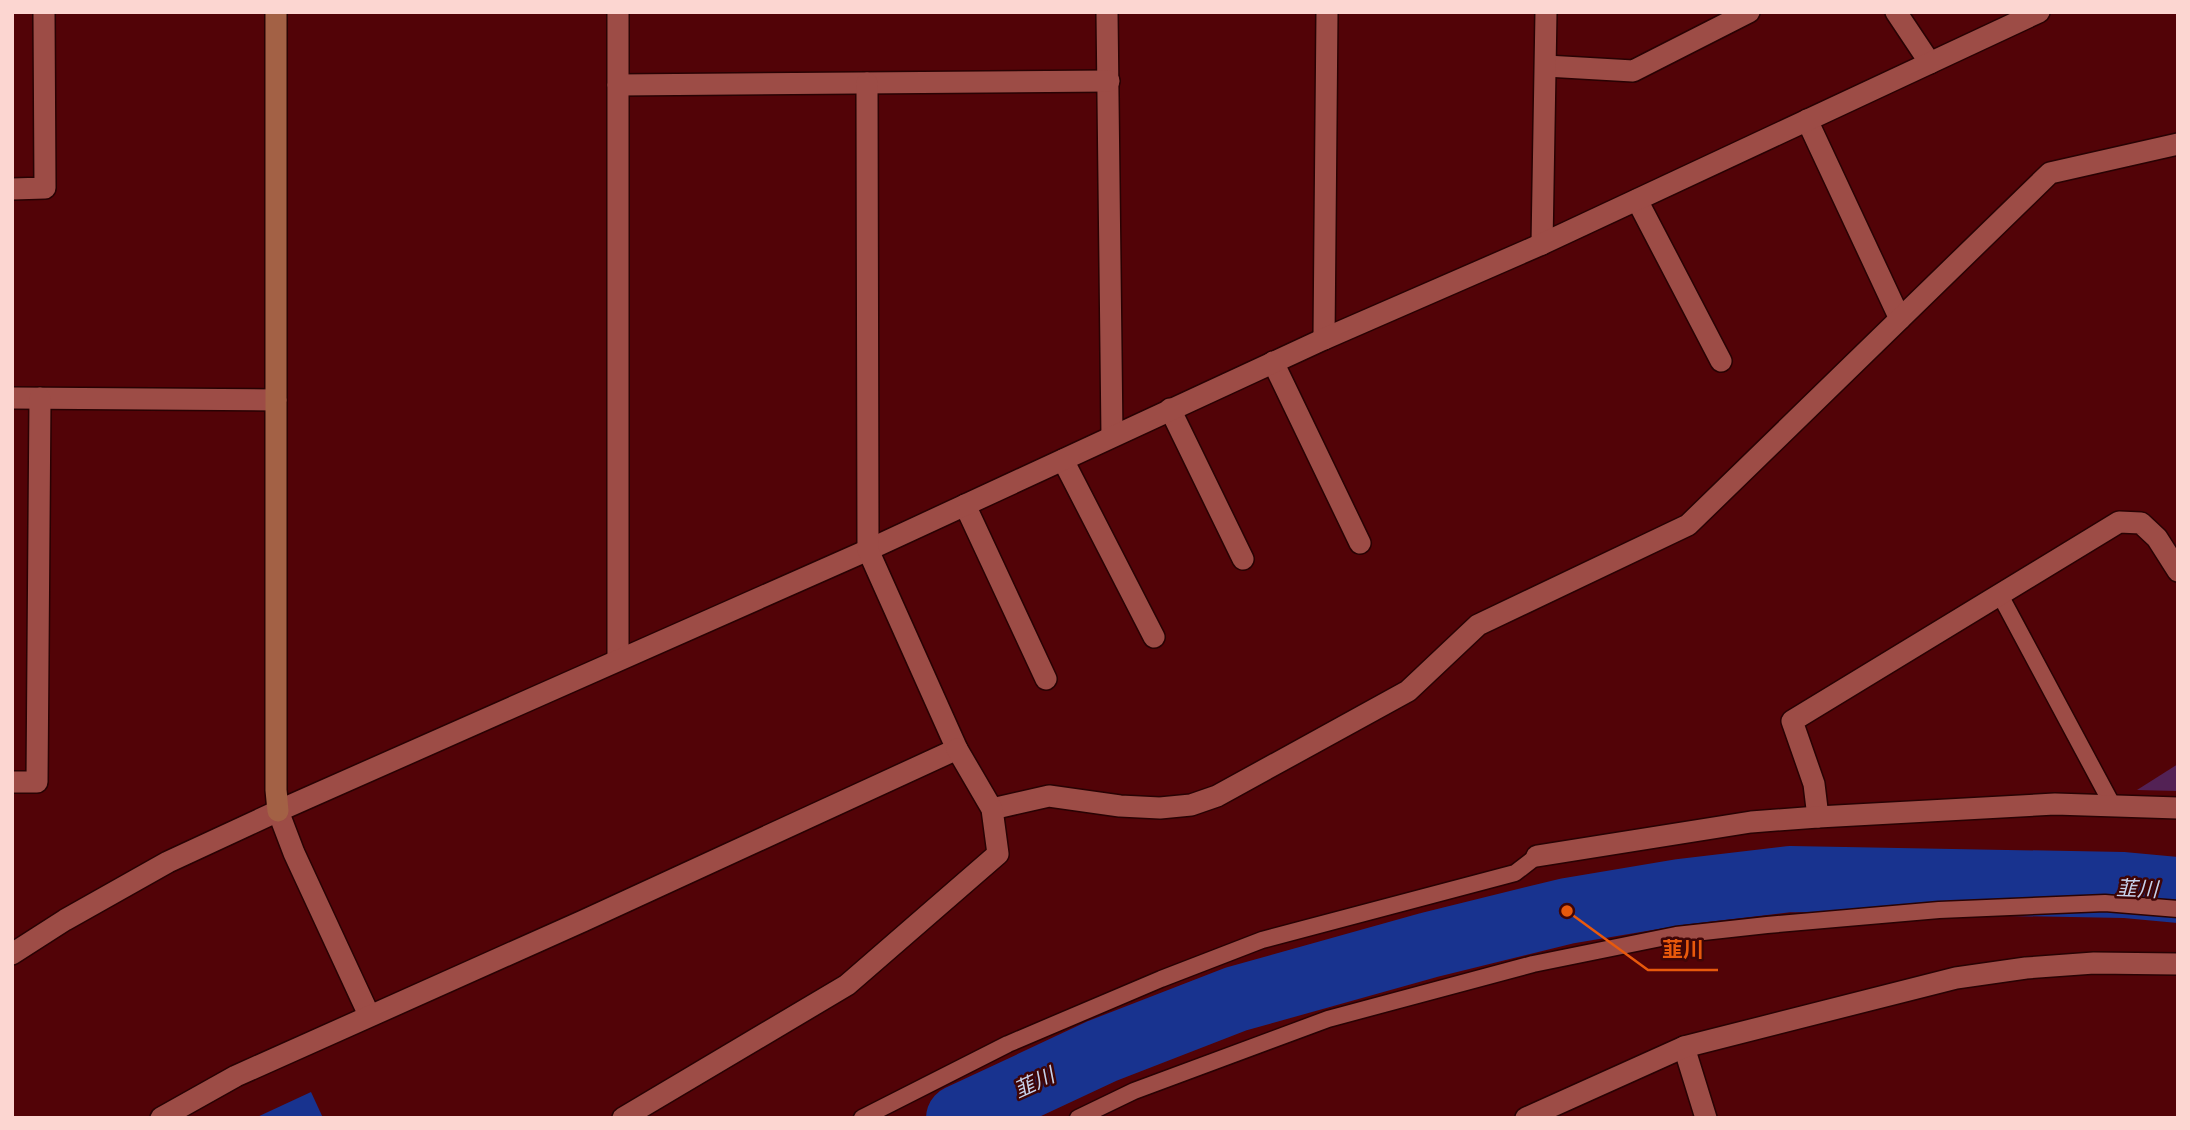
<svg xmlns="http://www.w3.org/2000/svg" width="2190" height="1130" viewBox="0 0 2190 1130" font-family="'DM Sans','Noto Sans JP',sans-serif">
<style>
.green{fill:#532255}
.water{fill:#18338f}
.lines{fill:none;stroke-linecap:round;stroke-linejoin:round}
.river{stroke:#18338f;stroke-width:66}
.lane-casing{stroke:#280203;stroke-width:19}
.street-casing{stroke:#280203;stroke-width:24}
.secondary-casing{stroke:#280203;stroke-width:24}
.lane{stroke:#9d4c46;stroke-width:16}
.street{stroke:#9d4c46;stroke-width:21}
.secondary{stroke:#a36145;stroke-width:21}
.labels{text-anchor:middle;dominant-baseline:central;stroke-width:5;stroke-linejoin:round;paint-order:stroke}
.water-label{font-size:21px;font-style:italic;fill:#c7d2eb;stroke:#3f0506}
.leader{fill:none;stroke:#e8590c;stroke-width:2.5}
.callout-dot{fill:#e8590c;stroke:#3f0506;stroke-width:2.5}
.callout-label{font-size:21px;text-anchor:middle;font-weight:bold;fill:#e8590c;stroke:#3f0506;stroke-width:5;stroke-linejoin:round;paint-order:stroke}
</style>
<rect width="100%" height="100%" fill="#520307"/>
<!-- green -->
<path class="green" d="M 2178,764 L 2178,791 L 2137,790 Z"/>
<!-- water -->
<path class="water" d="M 311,1092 L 323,1118 L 255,1118 Z"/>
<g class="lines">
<!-- river -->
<path class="river" d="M 959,1118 L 1102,1051 L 1236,999 L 1429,945 L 1567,911 L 1680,892 L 1790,879 L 2124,885 L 2178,890"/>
<!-- lane casing -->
<g class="lane-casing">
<g id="lane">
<path d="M 2000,595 L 2113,806"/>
<path d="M 862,1118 L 1008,1044 L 1161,979 L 1262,940 L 1515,873 L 1537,856"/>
<path d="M 1078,1118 L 1134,1091 L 1328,1019 L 1533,964 L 1676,935 L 1767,925 L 1939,910 L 2105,903 L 2178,909"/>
</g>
</g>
<!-- street casing -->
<g class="street-casing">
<g id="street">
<path d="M 1107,12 L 1112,436"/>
<path d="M 1896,12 L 1930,63"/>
<path d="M 1546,66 L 1633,71 L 1749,12"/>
<path d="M 618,85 L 1109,81"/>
<path d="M 1807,120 L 1900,319"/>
<path d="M 12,189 L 45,188 L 44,12"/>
<path d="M 1637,200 L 1721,361"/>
<path d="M 1542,244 L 1546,12"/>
<path d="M 1324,339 L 1327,12"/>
<path d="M 1273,362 L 1360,543"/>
<path d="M 12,398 L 276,400"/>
<path d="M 1170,409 L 1243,559"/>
<path d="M 1063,460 L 1154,637"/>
<path d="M 965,505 L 1046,679"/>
<path d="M 618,659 L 618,12"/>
<path d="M 12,782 L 37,782 L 40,398"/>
<path d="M 992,809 L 1049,796 L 1120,806 L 1160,808 L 1191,805 L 1217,796 L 1408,691 L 1478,625 L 1688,525 L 2050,173 L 2178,144"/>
<path d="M 278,811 L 294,853 L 369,1015"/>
<path d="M 1818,817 L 1814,784 L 1792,721 L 2119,522 L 2141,523 L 2157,538 L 2178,571"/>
<path d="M 1537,856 L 1751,822 L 1818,817 L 2055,804 L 2178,808"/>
<path d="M 12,954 L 65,920 L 168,862 L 278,811 L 868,550 L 1324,339 L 1542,244 L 2039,12"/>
<path d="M 1684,1047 L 1706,1118"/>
<path d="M 161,1118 L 236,1076 L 583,921 L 957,749 L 868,550 L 867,83"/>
<path d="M 623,1118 L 847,985 L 998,854 L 992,809 L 957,749"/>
<path d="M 1526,1118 L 1684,1047 L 1956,978 L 2026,968 L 2094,963 L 2178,964"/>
</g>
</g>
<!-- secondary casing -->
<g class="secondary-casing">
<path id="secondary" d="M 276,12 L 276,790 L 278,811"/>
</g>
<!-- lane -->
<use href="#lane" class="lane"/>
<!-- street -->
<use href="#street" class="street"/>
<!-- secondary -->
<use href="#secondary" class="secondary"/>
</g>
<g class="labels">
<!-- water labels -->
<g class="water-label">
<text transform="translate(2137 889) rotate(2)">韮川</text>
<text transform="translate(1034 1083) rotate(-25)">韮川</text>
</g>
</g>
<!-- callouts -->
<path class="leader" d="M1567 911L1648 970H1718"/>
<circle class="callout-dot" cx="1567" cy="911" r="7"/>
<g class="callout-label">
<text x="1683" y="957">韮川</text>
</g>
<!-- border -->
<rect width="2190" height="1130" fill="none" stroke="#fcd6d1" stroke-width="28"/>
</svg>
